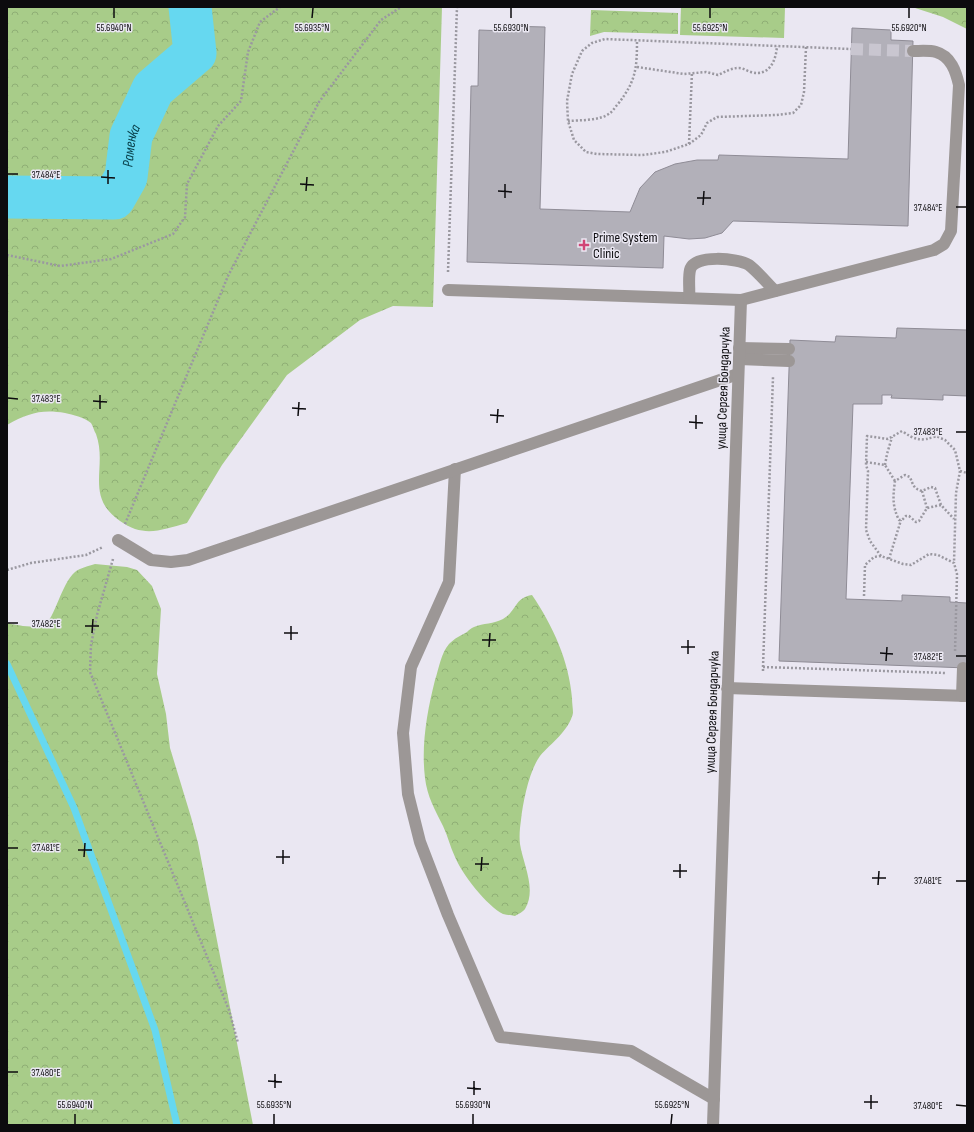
<svg xmlns="http://www.w3.org/2000/svg" width="974" height="1132" viewBox="0 0 974 1132" font-family="'Sofia Sans Condensed',sans-serif">
<style>
.forest{fill:url(#forest-crowns)}
.lines{fill:none;stroke-linecap:round;stroke-linejoin:round}
.stream{stroke:#66d8f0;stroke-width:7}
.river{stroke:#66d8f0;stroke-width:43}
.building{fill:#b2b0b9;stroke:#8f8c96}
.minor-tunnel{stroke:#c9c6d0;stroke-width:12;stroke-dasharray:12 6;stroke-linecap:butt}
.path{stroke:#9a98a0;stroke-width:2.5;stroke-dasharray:2 2;stroke-linecap:butt}
.minor{stroke:#9c9796;stroke-width:12}
.ticks{fill:none;stroke:#0c0b0e;stroke-width:1.5}
.poi-dot{fill:#d14576;stroke:#eae7f2;stroke-width:1.5}
.labels{text-anchor:middle;dominant-baseline:central;stroke-width:3;stroke-linejoin:round;paint-order:stroke}
.poi-label{font-size:14px;fill:#0c0b0e;stroke:#eae7f2;text-anchor:start}
.street-label{font-size:14px;fill:#0c0b0e;stroke:#eae7f2}
.water-label{font-size:15px;font-style:italic;fill:#063d47;stroke:#eae7f2}
.ticks-label{font-size:10px;text-anchor:middle;fill:#0c0b0e;stroke:#eae7f2;stroke-width:3;stroke-linejoin:round;paint-order:stroke}
</style>
<defs>
<pattern id="forest-crowns" width="20" height="18" patternUnits="userSpaceOnUse"><rect width="20" height="18" fill="#a8cc89"/><path d="M2 6a3 3 0 1 1 6 0M12 15a3 3 0 1 1 6 0" fill="none" stroke="#8fae75"/></pattern>
</defs>
<rect width="100%" height="100%" fill="#eae7f2"/>
<!-- forest -->
<g class="forest">
<path d="M 7,7 L 442,7 L 433,307 L 393,306 L 360,320 L 287,375 L 222,465 L 187,523 C 161,530 144,538 120,521 C 84,496 108,467 96,434 C 94,431 93,426 91,423 C 84,417 73,415 65,413 C 42,409 28,413 7,425 Z"/>
<path d="M 681,7 L 785,8 L 784,38 L 680,35 Z"/>
<path d="M 912,7 L 967,7 L 967,29 L 943,17 Z"/>
<path d="M 591,10 L 678,13 L 678,34 L 604,32 L 590,36 Z"/>
<path d="M 95,564 L 127,567 L 137,570 L 152,586 L 161,609 L 157,674 L 166,714 L 170,748 L 191,817 L 198,843 L 253,1125 L 7,1125 L 7,623 C 16,625 36,629 44,625 C 55,619 61,584 75,572 C 80,568 89,566 95,564 Z"/>
<path d="M 532,595 C 553,626 569,661 572,698 C 572,703 573,709 573,713 C 569,731 551,743 540,756 C 529,771 523,802 521,820 C 520,827 519,836 520,844 C 523,864 537,889 525,909 C 523,912 518,914 515,916 C 511,915 507,915 503,914 C 487,906 462,874 455,857 C 450,847 448,836 443,826 C 435,810 427,796 425,778 C 421,745 427,712 435,680 C 439,668 441,653 449,644 C 455,638 460,636 467,632 C 469,630 471,628 474,627 C 483,623 494,624 503,619 C 517,611 514,598 532,595 Z"/>
</g>
<g class="lines">
<!-- stream -->
<path class="stream" d="M 7,664 L 74,808 L 155,1030 L 177,1125"/>
<!-- river -->
<path class="river" id="s1" d="M 7,197 L 114,198 L 126,177 L 131,136 L 153,89 L 195,53 L 190,7"/>
</g>
<!-- building -->
<g class="building">
<path d="M 506,26 L 545,27 L 540,209 L 630,212 L 640,188 L 655,172 L 675,164 L 697,160 L 718,160 L 719,155 L 848,159 L 852,28 L 891,30 L 891,40 L 913,41 L 908,226 L 733,221 L 722,233 L 705,238 L 689,239 L 664,236 L 663,268 L 467,262 L 471,86 L 478,86 L 479,30 L 506,31 Z"/>
<path d="M 897,328 L 967,330 L 967,396 L 943,395 L 943,400 L 891,398 L 892,395 L 882,395 L 882,404 L 853,404 L 846,599 L 902,601 L 902,595 L 950,597 L 950,602 L 967,603 L 967,668 L 779,661 L 790,340 L 835,342 L 836,336 L 896,338 Z"/>
</g>
<g class="lines">
<!-- minor-tunnel -->
<path class="minor-tunnel" d="M 851,49 L 913,51"/>
<!-- path -->
<g class="path">
<path d="M 806,47 L 804,92 L 801,105 L 793,113 L 776,115 L 717,117 L 707,123 L 701,135 L 689,144 L 665,152 L 642,155 L 597,154 L 586,152 L 574,140 L 568,121 L 567,101 L 572,74 L 582,51 L 592,43 L 605,39 L 851,49"/>
<path d="M 637,67 L 684,74 L 706,72 L 718,75 C 725,72 731,68 739,68 C 743,68 747,71 751,72 C 769,77 776,61 777,46"/>
<path d="M 568,121 C 580,120 600,121 610,113 C 613,111 615,107 618,104 C 636,81 637,68 637,40"/>
<path d="M 689,144 L 692,72"/>
<path d="M 7,255 L 60,266 L 111,259 L 173,234 L 185,217 L 187,184 L 218,126 L 241,101 L 248,52 L 260,22 L 280,7"/>
<path d="M 448,272 L 457,7"/>
<path d="M 866,462 L 885,465 L 895,481"/>
<path d="M 885,465 L 887,454 L 892,437"/>
<path d="M 960,471 L 967,473"/>
<path d="M 922,491 L 927,508"/>
<path d="M 941,505 L 927,508 L 919,521 L 916,522 L 909,516 L 906,516 L 902,520 L 899,520 C 892,506 893,496 895,481 L 905,475 L 910,477 C 913,485 914,489 922,491 L 931,487 L 935,488 L 941,505 L 954,519"/>
<path d="M 125,524 L 228,276 L 319,102 L 381,20 L 401,7"/>
<path d="M 881,556 L 870,541 L 866,530 L 868,471 L 866,465 L 867,436 L 888,439 L 902,431 C 915,440 921,442 936,436 L 945,440 L 955,450 L 960,471 L 956,493 L 954,563"/>
<path d="M 113,559 L 97,615 L 91,645 L 90,672 L 229,1010 L 238,1043"/>
<path d="M 889,559 L 901,520"/>
<path d="M 7,570 L 31,563 L 86,555 L 103,547"/>
<path d="M 864,596 L 865,565 L 874,557 L 881,556 L 903,564 L 911,565 L 929,554 L 938,555 L 954,563 L 957,574 L 955,653"/>
<path d="M 763,667 L 773,377"/>
<path d="M 763,671 L 763,667 L 946,673"/>
</g>
<!-- minor -->
<g class="minor">
<path d="M 448,290 L 741,300 L 934,250 L 944,244 L 951,231 L 959,85 C 956,72 951,56 936,52 C 929,50 920,51 913,51"/>
<path d="M 689,298 C 690,290 688,279 690,270 C 694,254 738,258 749,265 C 758,272 767,283 775,291"/>
<path d="M 739,348 L 789,349"/>
<path d="M 739,359 L 789,361"/>
<path d="M 455,469 L 449,582 L 411,667 L 403,733 L 408,794 L 420,842 L 448,915 L 500,1037 L 631,1051 L 714,1099"/>
<path d="M 118,540 L 151,560 L 171,562 L 188,560 L 738,374"/>
<path d="M 727,688 L 967,696"/>
<path d="M 962,696 L 963,668"/>
<path d="M 713,1125 L 741,300"/>
</g>
</g>
<!-- ticks -->
<path class="ticks" d="M 114,18 L 114,8M 312,18 L 313,8M 511,18 L 511,8M 710,18 L 710,8M 909,18 L 909,8M 8,174 L 18,174M 101,177 L 115,178M 108,184 L 108,170M 300,184 L 314,185M 306,191 L 307,177M 498,191 L 512,192M 505,198 L 505,184M 697,198 L 711,198M 703,205 L 704,191M 956,207 L 966,207M 8,398 L 18,399M 93,401 L 107,402M 292,408 L 306,409M 100,409 L 100,395M 490,415 L 504,416M 298,416 L 299,402M 689,422 L 703,423M 497,423 L 498,409M 696,429 L 696,415M 956,432 L 966,432M 8,623 L 18,623M 85,626 L 99,626M 92,633 L 93,619M 284,633 L 298,633M 291,640 L 291,626M 482,640 L 496,640M 489,647 L 490,633M 681,647 L 695,647M 880,653 L 893,654M 688,654 L 688,640M 956,656 L 966,656M 886,661 L 887,647M 8,848 L 18,848M 78,850 L 92,850M 84,857 L 85,843M 276,857 L 290,857M 283,864 L 283,850M 475,864 L 489,864M 481,871 L 482,857M 673,871 L 687,871M 680,878 L 680,864M 872,878 L 886,878M 956,881 L 966,881M 878,885 L 879,871M 8,1072 L 18,1072M 268,1081 L 282,1082M 275,1088 L 275,1074M 467,1088 L 481,1089M 474,1095 L 474,1081M 864,1102 L 878,1102M 956,1105 L 966,1106M 871,1109 L 871,1095M 75,1124 L 75,1114M 274,1124 L 274,1114M 473,1124 L 473,1114M 671,1124 L 672,1114"/>
<!-- markers -->
<path class="poi-dot" d="M582 239h4v4h4v4h-4v4h-4v-4h-4v-4h4z"/>
<g class="labels">
<!-- poi labels -->
<g class="poi-label">
<text x="593" y="237">Prime System<tspan x="593" dy="16">Clinic</tspan></text>
</g>
<!-- street labels -->
<g class="street-label">
<text transform="translate(723 388) rotate(-88)">улица Сергея Бондарчука</text>
<text transform="translate(712 712) rotate(-88)">улица Сергея Бондарчука</text>
</g>
<!-- water labels -->
<g class="water-label">
<text stroke="none"><textPath href="#s1" startOffset="163">Раменка</textPath></text>
</g>
</g>
<g class="ticks-label">
<text x="114" y="31">55.6940°N</text>
<text x="312" y="31">55.6935°N</text>
<text x="511" y="31">55.6930°N</text>
<text x="710" y="31">55.6925°N</text>
<text x="909" y="31">55.6920°N</text>
<text x="46" y="178">37.484°E</text>
<text x="928" y="211">37.484°E</text>
<text x="46" y="402">37.483°E</text>
<text x="928" y="435">37.483°E</text>
<text x="46" y="627">37.482°E</text>
<text x="928" y="660">37.482°E</text>
<text x="46" y="851">37.481°E</text>
<text x="928" y="884">37.481°E</text>
<text x="46" y="1076">37.480°E</text>
<text x="75" y="1108">55.6940°N</text>
<text x="274" y="1108">55.6935°N</text>
<text x="473" y="1108">55.6930°N</text>
<text x="672" y="1108">55.6925°N</text>
<text x="928" y="1109">37.480°E</text>
</g>
<!-- border -->
<rect width="974" height="1132" fill="none" stroke="#0c0b0e" stroke-width="16"/>
</svg>
